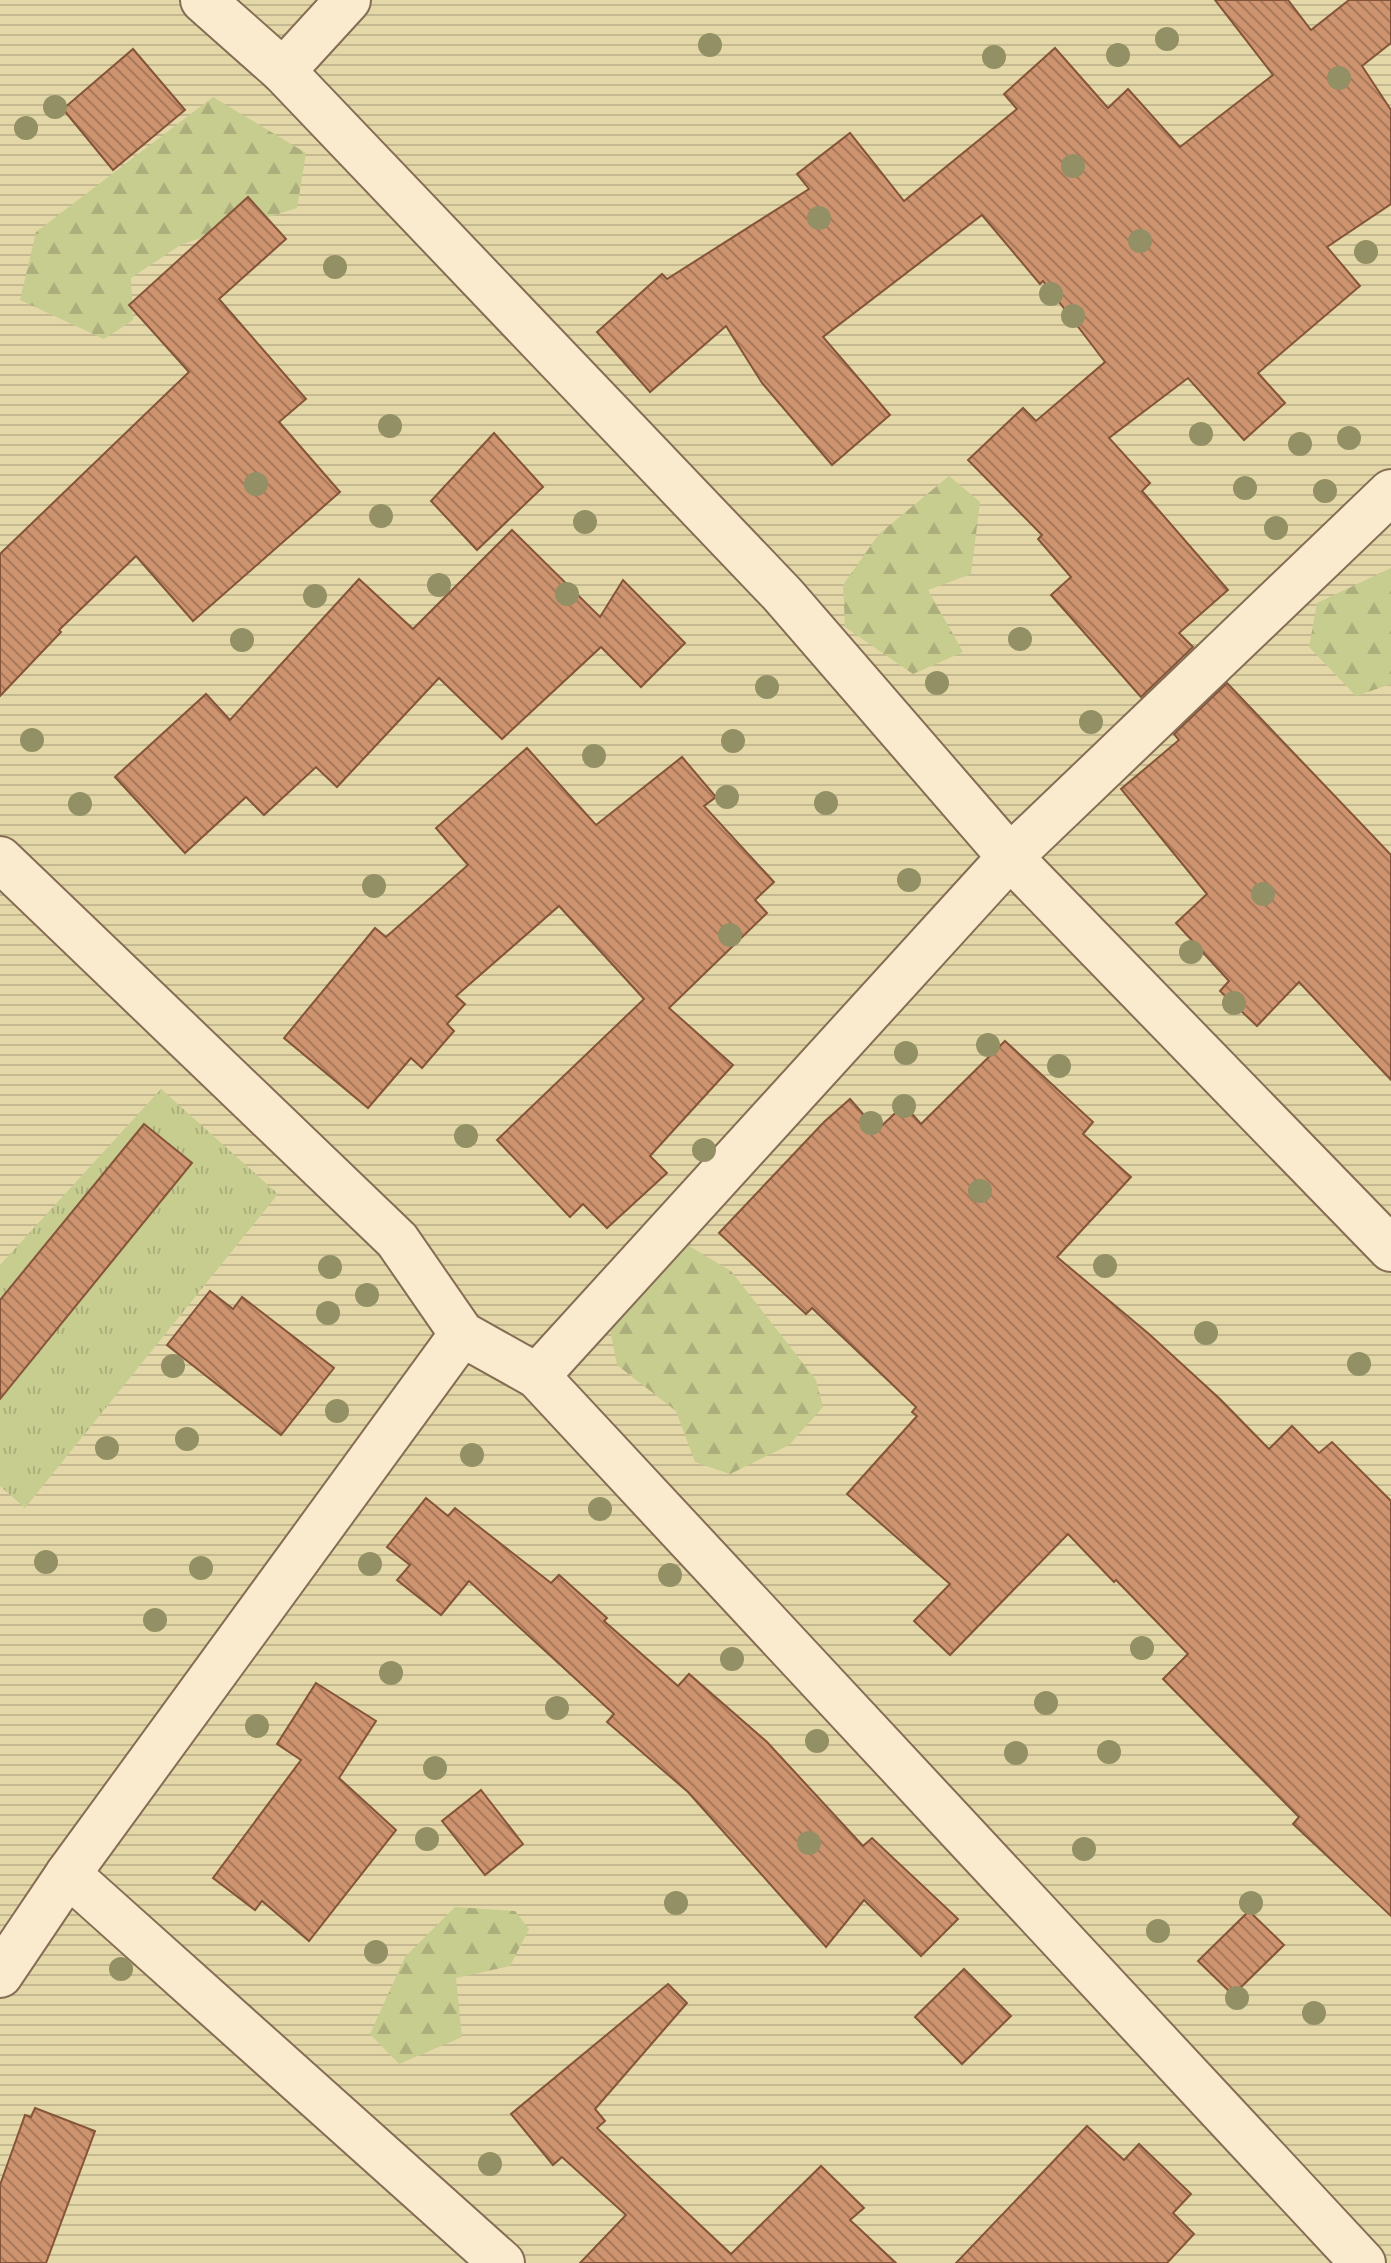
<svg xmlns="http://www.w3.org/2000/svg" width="1391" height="2263" viewBox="0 0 1391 2263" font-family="Spectral,serif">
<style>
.farmland{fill:url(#farmland-rules)}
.grass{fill:url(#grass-tufts)}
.forest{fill:url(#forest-firs)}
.building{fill:url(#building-back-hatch);stroke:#85553a;stroke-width:2}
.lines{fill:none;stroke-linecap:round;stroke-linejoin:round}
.minor-casing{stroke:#866d55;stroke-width:48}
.minor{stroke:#faebce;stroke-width:44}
.tree{fill:#939066}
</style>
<defs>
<pattern id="farmland-rules" width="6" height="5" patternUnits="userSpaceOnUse" patternTransform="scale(2)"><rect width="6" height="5" fill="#e4d8a8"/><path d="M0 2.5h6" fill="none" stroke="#c4b990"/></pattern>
<pattern id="grass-tufts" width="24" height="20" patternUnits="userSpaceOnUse" patternTransform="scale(2)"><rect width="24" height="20" fill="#c7cc8f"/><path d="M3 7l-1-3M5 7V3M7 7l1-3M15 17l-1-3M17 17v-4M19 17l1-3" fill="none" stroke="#acaf7b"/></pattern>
<pattern id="forest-firs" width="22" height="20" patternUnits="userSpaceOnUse" patternTransform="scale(2)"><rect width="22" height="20" fill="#c7cc8f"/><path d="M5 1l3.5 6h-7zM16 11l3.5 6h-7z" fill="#acaf7b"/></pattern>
<pattern id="building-back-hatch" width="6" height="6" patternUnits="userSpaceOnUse" patternTransform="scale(2)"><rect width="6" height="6" fill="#ce936f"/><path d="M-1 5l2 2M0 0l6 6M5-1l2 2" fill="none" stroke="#a8785a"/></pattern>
</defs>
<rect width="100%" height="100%" fill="#efddbb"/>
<!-- farmland -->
<rect class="farmland" x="0" y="0" width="1391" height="2263"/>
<!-- grass -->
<path class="grass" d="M 161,1089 L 278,1194 L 25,1508 L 0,1486 L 0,1265 Z"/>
<!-- forest -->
<g class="forest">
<path d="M 213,97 L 306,153 L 297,208 L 182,244 L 131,278 L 133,320 L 104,339 L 20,300 L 36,232 Z"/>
<path d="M 949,476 L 980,502 L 971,574 L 928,590 L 963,652 L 913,674 L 845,627 L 843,585 L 879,534 Z"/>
<path d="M 1391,568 L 1391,684 L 1356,696 L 1309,647 L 1317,603 Z"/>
<path d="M 677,1239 L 731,1271 L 816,1380 L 823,1407 L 789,1445 L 730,1474 L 695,1462 L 676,1411 L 617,1365 L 609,1324 Z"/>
<path d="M 455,1907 L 515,1911 L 529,1929 L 510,1966 L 456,1978 L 462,2037 L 399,2064 L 370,2034 L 405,1957 Z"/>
</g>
<!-- building -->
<g class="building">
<path d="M 1215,0 L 1288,0 L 1311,30 L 1349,0 L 1391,0 L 1391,43 L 1362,66 L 1391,110 L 1391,204 L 1327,247 L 1360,286 L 1258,373 L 1285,403 L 1244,440 L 1188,378 L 1109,438 L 1150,483 L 1142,491 L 1228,590 L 1179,633 L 1193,647 L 1141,697 L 1051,595 L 1071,577 L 1038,539 L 1042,535 L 968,460 L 1023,408 L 1036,421 L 1105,362 L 1043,281 L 1040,284 L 982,215 L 823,337 L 890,415 L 832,465 L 762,383 L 726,326 L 650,392 L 597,332 L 662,274 L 667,279 L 809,189 L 797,174 L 850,133 L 904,201 L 1017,109 L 1004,94 L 1055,48 L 1108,108 L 1128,89 L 1180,147 L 1273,75 Z"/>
<path d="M 133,49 L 185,110 L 113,170 L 63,109 Z"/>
<path d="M 248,197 L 286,239 L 219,299 L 306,399 L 279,422 L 340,492 L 193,621 L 136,556 L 59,630 L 61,632 L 0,696 L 0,554 L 189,372 L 129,305 Z"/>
<path d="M 494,433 L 543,487 L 477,550 L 431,501 Z"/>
<path d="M 512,530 L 600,617 L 623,580 L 685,643 L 641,687 L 601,647 L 502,739 L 439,678 L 337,787 L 316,767 L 264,815 L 246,797 L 185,853 L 115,777 L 206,694 L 230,720 L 359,579 L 413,629 Z"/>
<path d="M 1227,683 L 1391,855 L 1391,1080 L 1299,982 L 1257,1026 L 1220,991 L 1229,981 L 1176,923 L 1207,894 L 1121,789 L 1179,740 L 1174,734 Z"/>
<path d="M 527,748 L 596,825 L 682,757 L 716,797 L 704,806 L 774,882 L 755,900 L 767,913 L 669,1008 L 733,1065 L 650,1156 L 667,1173 L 607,1228 L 583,1204 L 570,1217 L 497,1140 L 644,999 L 559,906 L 456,996 L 465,1004 L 447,1024 L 454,1031 L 422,1068 L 411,1058 L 368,1108 L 284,1038 L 375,928 L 386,937 L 468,865 L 436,828 Z"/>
<path d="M 1005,1041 L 1093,1122 L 1083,1134 L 1131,1177 L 1057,1257 L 1149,1334 L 1220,1399 L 1269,1449 L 1292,1426 L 1319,1453 L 1332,1442 L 1391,1501 L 1391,1916 L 1293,1824 L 1299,1817 L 1163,1679 L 1188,1654 L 1116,1580 L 1114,1582 L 1068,1534 L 950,1655 L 914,1621 L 950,1584 L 847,1494 L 917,1416 L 912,1412 L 916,1407 L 812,1308 L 806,1314 L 719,1233 L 824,1122 L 850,1099 L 877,1130 L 904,1105 L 921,1124 Z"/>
<path d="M 144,1124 L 192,1163 L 0,1399 L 0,1300 Z"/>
<path d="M 210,1291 L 233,1309 L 242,1297 L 334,1368 L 281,1435 L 167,1345 Z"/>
<path d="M 426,1498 L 448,1516 L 455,1508 L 551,1583 L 559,1575 L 607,1618 L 604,1621 L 678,1686 L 689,1674 L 767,1742 L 863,1846 L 872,1838 L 958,1919 L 921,1956 L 864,1900 L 826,1947 L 688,1792 L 607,1722 L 614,1714 L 469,1581 L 441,1615 L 397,1580 L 410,1565 L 387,1547 Z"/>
<path d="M 316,1683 L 376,1721 L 339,1778 L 396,1830 L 309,1941 L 262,1901 L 255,1910 L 213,1878 L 301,1760 L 277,1744 Z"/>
<path d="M 481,1790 L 523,1844 L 485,1875 L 442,1821 Z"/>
<path d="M 1249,1911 L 1284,1945 L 1233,1995 L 1198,1961 Z"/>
<path d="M 964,1969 L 1011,2016 L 962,2064 L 915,2017 Z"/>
<path d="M 668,1984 L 687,2003 L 595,2109 L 605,2121 L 597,2128 L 731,2254 L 821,2166 L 864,2208 L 850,2220 L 896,2263 L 580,2263 L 626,2215 L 562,2157 L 553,2165 L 511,2114 Z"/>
<path d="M 35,2108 L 95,2131 L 46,2263 L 0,2263 L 0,2185 L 25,2115 L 31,2117 Z"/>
<path d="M 1087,2126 L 1124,2160 L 1139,2144 L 1191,2194 L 1173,2213 L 1194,2234 L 1167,2263 L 956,2263 Z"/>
</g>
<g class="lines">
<!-- minor casing -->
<g class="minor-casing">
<g id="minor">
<path d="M 203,0 L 283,71 L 783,595 L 1010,857 L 1391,1249"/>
<path d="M 283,71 L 348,0"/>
<path d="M 0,859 L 397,1240 L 462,1334 L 537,1376 L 1363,2263"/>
<path d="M 537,1376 L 1010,857 L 1391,492"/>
<path d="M 68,1874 L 502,2263"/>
<path d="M 0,1975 L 68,1874 L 462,1334"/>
</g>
</g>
<!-- minor -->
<use href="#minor" class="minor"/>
</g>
<!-- trees -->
<g class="tree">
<circle cx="1167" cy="39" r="12"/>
<circle cx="710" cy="45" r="12"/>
<circle cx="1118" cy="55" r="12"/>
<circle cx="994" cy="57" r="12"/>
<circle cx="1339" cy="78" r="12"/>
<circle cx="55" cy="107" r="12"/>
<circle cx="26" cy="128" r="12"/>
<circle cx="1073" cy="166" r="12"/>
<circle cx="819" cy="218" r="12"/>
<circle cx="1140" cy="241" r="12"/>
<circle cx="1366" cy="252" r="12"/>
<circle cx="335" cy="267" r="12"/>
<circle cx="1051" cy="294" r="12"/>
<circle cx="1073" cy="316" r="12"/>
<circle cx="390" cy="426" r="12"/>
<circle cx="1201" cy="434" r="12"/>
<circle cx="1349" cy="438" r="12"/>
<circle cx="1300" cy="444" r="12"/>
<circle cx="256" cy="484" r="12"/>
<circle cx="1245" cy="488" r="12"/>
<circle cx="1325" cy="491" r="12"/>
<circle cx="381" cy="516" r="12"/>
<circle cx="585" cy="522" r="12"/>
<circle cx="1276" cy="528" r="12"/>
<circle cx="439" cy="585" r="12"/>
<circle cx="567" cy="594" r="12"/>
<circle cx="315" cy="596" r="12"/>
<circle cx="1020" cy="639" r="12"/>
<circle cx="242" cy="640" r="12"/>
<circle cx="937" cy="683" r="12"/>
<circle cx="767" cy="687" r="12"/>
<circle cx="1091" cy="722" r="12"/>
<circle cx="32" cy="740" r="12"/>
<circle cx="733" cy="741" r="12"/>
<circle cx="594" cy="756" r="12"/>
<circle cx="727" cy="797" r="12"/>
<circle cx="826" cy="803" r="12"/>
<circle cx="80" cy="804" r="12"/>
<circle cx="909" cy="880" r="12"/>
<circle cx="374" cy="886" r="12"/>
<circle cx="1263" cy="894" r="12"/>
<circle cx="730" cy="935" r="12"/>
<circle cx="1191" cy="952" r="12"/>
<circle cx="1234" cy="1003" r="12"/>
<circle cx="988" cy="1045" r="12"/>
<circle cx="906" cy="1053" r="12"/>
<circle cx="1059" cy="1066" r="12"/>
<circle cx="904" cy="1106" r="12"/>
<circle cx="871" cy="1123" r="12"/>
<circle cx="466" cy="1136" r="12"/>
<circle cx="704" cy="1150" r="12"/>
<circle cx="980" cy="1191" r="12"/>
<circle cx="1105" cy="1266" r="12"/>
<circle cx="330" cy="1267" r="12"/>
<circle cx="367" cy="1295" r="12"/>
<circle cx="328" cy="1313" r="12"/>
<circle cx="1206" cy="1333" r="12"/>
<circle cx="1359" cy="1364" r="12"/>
<circle cx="173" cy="1366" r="12"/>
<circle cx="337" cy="1411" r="12"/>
<circle cx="187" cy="1439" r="12"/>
<circle cx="107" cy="1448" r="12"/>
<circle cx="472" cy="1455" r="12"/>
<circle cx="600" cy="1509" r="12"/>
<circle cx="46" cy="1562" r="12"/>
<circle cx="370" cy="1564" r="12"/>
<circle cx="201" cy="1568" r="12"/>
<circle cx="670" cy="1575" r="12"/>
<circle cx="155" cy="1620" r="12"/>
<circle cx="1142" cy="1648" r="12"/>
<circle cx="732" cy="1659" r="12"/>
<circle cx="391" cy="1673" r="12"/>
<circle cx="1046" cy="1703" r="12"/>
<circle cx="557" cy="1708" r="12"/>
<circle cx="257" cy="1726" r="12"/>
<circle cx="817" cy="1741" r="12"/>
<circle cx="1109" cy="1752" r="12"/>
<circle cx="1016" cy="1753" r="12"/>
<circle cx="435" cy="1768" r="12"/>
<circle cx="427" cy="1839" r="12"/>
<circle cx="809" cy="1843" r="12"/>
<circle cx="1084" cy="1849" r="12"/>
<circle cx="676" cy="1903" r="12"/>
<circle cx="1251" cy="1903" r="12"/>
<circle cx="1158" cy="1931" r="12"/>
<circle cx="376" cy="1952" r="12"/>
<circle cx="121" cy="1969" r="12"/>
<circle cx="1237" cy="1998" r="12"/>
<circle cx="1314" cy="2013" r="12"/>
<circle cx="490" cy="2164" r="12"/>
</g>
</svg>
